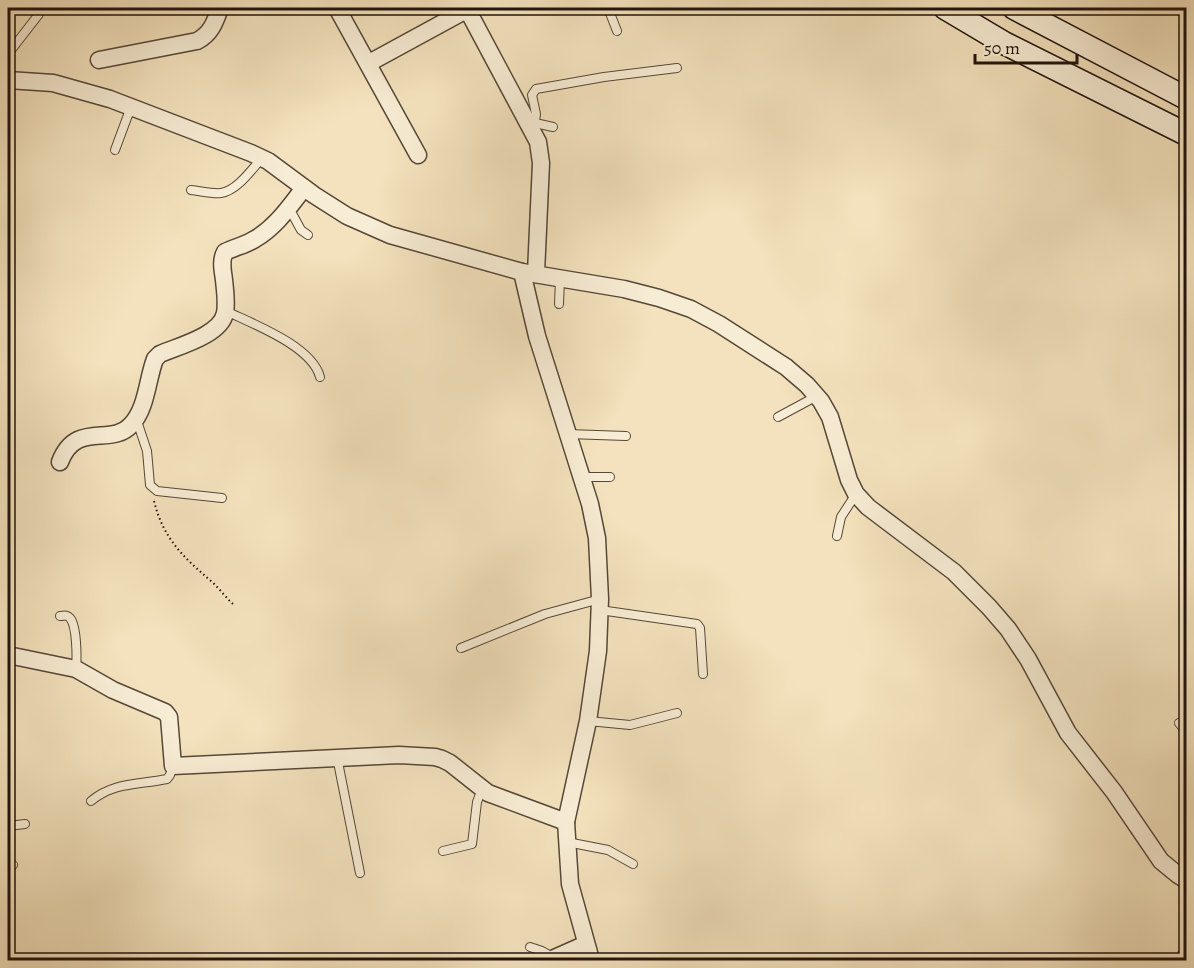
<svg xmlns="http://www.w3.org/2000/svg" width="1194" height="968" viewBox="0 0 1194 968" font-family="Alegreya,serif">
<style>
.lines{fill:none;stroke-linecap:round;stroke-linejoin:round}
.service-casing{stroke:#564738;stroke-width:10}
.minor-casing{stroke:#564738;stroke-width:19}
.secondary-casing{stroke:#21130c;stroke-width:25}
.path{stroke:#21130c;stroke-width:2;stroke-dasharray:1.5 3;stroke-linecap:butt}
.service{stroke:#f7ecd4;stroke-width:8}
.minor{stroke:#f7ecd4;stroke-width:16}
.secondary{stroke:#f7ecd4;stroke-width:22}
</style>
<rect width="100%" height="100%" fill="#f3e2bd"/>
<filter id="stains"><feTurbulence type="fractalNoise" baseFrequency=".00333" numOctaves="4"/><feColorMatrix values="0 0 0 0 .2 0 0 0 0 .09 0 0 0 0 .02 0 0 0 .5 -.17"/></filter>
<radialGradient id="worn" r=".72"><stop offset=".6" stop-color="#630" stop-opacity="0"/><stop offset="1" stop-color="#630" stop-opacity=".3"/></radialGradient>
<g class="lines">
<!-- service casing -->
<g class="service-casing">
<g id="service">
<path d="M 608,8 L 617,31"/>
<path d="M 8,54 L 39,14"/>
<path d="M 535,123 L 553,127"/>
<path d="M 534,128 L 536,114 L 532,95 L 536,89 L 604,77 L 677,68"/>
<path d="M 115,150 L 131,107"/>
<path d="M 191,190 C 201,191 212,194 221,193 C 237,191 252,169 262,158"/>
<path d="M 289,208 L 301,230 L 308,235"/>
<path d="M 559,304 L 560,279"/>
<path d="M 226,311 C 253,324 312,346 320,377"/>
<path d="M 778,417 L 817,396"/>
<path d="M 136,418 L 147,451 L 150,485 L 157,491 L 222,498"/>
<path d="M 568,434 L 626,436"/>
<path d="M 581,477 L 610,477"/>
<path d="M 837,536 L 841,517 L 856,494"/>
<path d="M 600,610 L 697,624 L 700,628 L 703,674"/>
<path d="M 60,616 C 64,616 66,614 70,618 C 77,626 77,658 76,669"/>
<path d="M 461,648 L 545,614 L 600,599"/>
<path d="M 588,721 L 630,725 L 677,713"/>
<path d="M 1179,723 L 1186,732"/>
<path d="M 337,757 L 360,873"/>
<path d="M 91,801 C 114,782 138,785 167,779 L 170,775 L 173,766"/>
<path d="M 8,826 L 25,824"/>
<path d="M 567,842 L 608,850 L 633,864"/>
<path d="M 443,851 L 472,844 L 477,802 L 482,789"/>
<path d="M 8,864 L 13,865"/>
<path d="M 530,947 L 542,951 L 554,958"/>
</g>
</g>
<!-- minor casing -->
<g class="minor-casing">
<g id="minor">
<path d="M 337,8 L 418,155"/>
<path d="M 467,9 L 538,142 L 541,163 L 536,273"/>
<path d="M 99,60 L 197,41 C 211,34 215,22 220,8"/>
<path d="M 369,63 L 470,8"/>
<path d="M 8,80 L 53,83 L 110,99 L 251,153 L 268,161 L 314,195 L 347,216 L 390,235 L 522,272 L 624,289 L 659,298 L 691,309 L 719,324 L 786,367 L 807,385 L 821,401 L 830,417 L 849,480 L 856,494 L 868,507 L 954,572 L 989,607 L 1008,629 L 1028,659 L 1068,733 L 1114,792 L 1161,861 L 1178,875 L 1186,880"/>
<path d="M 522,272 L 537,336 L 590,504 L 597,538 L 600,599 L 598,651 L 588,721 L 566,822 L 570,884 L 591,960"/>
<path d="M 60,462 C 76,420 111,447 131,425 C 147,408 147,380 155,359 L 160,354 C 179,346 221,335 225,313 C 227,302 225,290 224,280 C 223,271 220,261 225,252 C 235,247 246,245 255,239 C 276,227 290,206 304,188"/>
<path d="M 8,655 L 76,669 L 113,690 L 165,712 L 169,717 L 173,766 L 399,755 L 435,757 L 442,759 L 450,763 L 488,793 L 566,822"/>
<path d="M 550,960 L 586,944"/>
<path d="M 1186,960 L 1186,956"/>
</g>
</g>
<!-- secondary casing -->
<g class="secondary-casing">
<g id="secondary">
<path d="M 945,8 L 1004,43 L 1186,134"/>
<path d="M 1014,8 L 1186,98"/>
</g>
</g>
<!-- path -->
<path class="path" d="M 154,501 C 163,538 183,557 211,581 C 220,589 226,598 234,605"/>
<!-- service -->
<use href="#service" class="service"/>
<!-- minor -->
<use href="#minor" class="minor"/>
<!-- secondary -->
<use href="#secondary" class="secondary"/>
</g>
<!-- margin -->
<rect width="1194" height="968" fill="none" stroke="#f3e2bd" stroke-width="30"/>
<rect x="9" y="9" width="1176" height="950" fill="none" stroke="#21130c" stroke-width="3"/>
<rect x="15" y="15" width="1164" height="938" fill="none" stroke="#21130c" stroke-width="1.5"/>
<!-- scale -->
<path d="M975 54v9h102v-9" fill="none" stroke="#21130c" stroke-width="3"/>
<text x="984" y="54" font-size="18" fill="#21130c" stroke="#f7ecd4" stroke-width="4.5" paint-order="stroke">50 m</text>
<rect width="100%" height="100%" filter="url(#stains)"/>
<rect width="100%" height="100%" fill="url(#worn)"/>
</svg>
